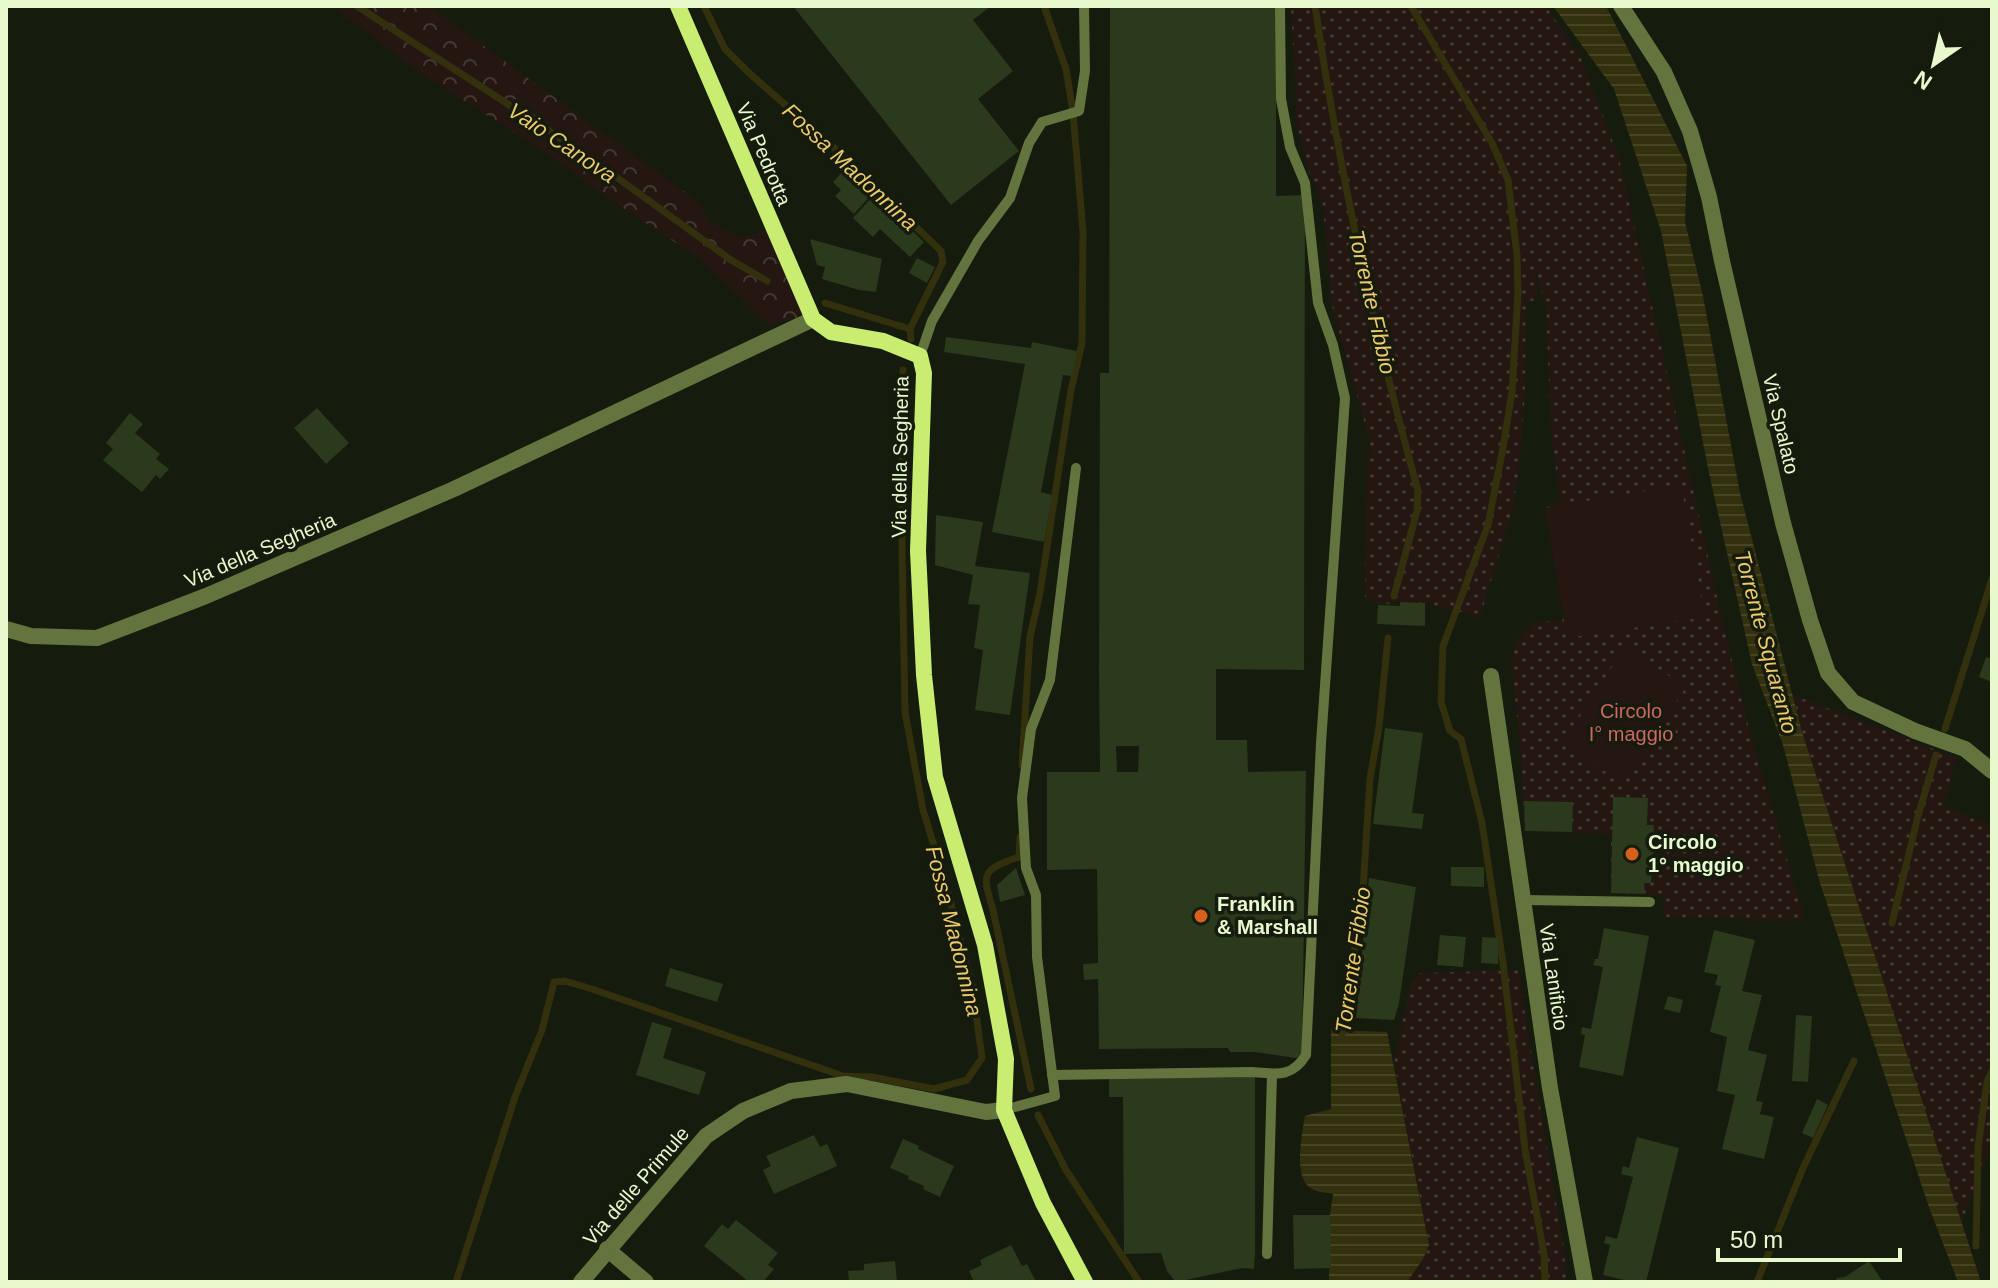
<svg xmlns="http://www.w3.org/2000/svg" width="1998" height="1288" viewBox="0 0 1998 1288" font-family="Helvetica,sans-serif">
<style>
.grass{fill:url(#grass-dots)}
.forest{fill:url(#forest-crowns)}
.pitch{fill:#241611}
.water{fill:url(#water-rules)}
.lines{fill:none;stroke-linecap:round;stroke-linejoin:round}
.stream{stroke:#33300e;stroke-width:7}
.building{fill:#2b391c;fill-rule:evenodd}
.lane{stroke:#63743e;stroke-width:10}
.street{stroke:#63743e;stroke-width:16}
.secondary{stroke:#c8ed70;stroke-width:16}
.poi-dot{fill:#d7611c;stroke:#151b0d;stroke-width:3}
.labels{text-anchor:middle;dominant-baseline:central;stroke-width:7;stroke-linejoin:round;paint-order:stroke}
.street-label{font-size:20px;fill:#e8f9ce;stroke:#151b0d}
.park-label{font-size:20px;fill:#ce6664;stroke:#151b0d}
.poi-label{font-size:20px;font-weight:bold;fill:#e8f9ce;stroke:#151b0d;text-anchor:start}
.water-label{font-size:22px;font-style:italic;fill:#ecc969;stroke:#151b0d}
</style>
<defs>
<pattern id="grass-dots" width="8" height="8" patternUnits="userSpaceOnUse" patternTransform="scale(2)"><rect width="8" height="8" fill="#241611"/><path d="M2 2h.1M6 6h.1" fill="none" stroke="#443932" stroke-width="1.8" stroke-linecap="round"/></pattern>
<pattern id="forest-crowns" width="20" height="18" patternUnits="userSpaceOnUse" patternTransform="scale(2)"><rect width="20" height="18" fill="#241611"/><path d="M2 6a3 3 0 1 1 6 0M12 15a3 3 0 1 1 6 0" fill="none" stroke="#443932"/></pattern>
<pattern id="water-rules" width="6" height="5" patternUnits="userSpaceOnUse" patternTransform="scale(2)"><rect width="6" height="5" fill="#33300e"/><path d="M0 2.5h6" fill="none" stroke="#474425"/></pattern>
</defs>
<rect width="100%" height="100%" fill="#151b0d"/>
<!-- grass -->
<g class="grass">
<path d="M 1291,6 L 1546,6 L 1581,58 L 1619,158 L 1724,628 L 1750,733 L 1805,920 L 1663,917 L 1663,896 L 1611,893 L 1611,834 L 1525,831 L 1520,743 L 1511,662 L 1514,644 L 1533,623 L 1564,619 L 1545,508 L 1560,501 L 1551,432 L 1546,310 L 1535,266 L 1538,298 L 1526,304 L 1525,392 L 1519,469 L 1512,513 L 1480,617 L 1425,603 L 1400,602 L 1378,605 L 1365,597 L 1367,471 L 1370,442 L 1332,306 L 1323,206 L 1317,189 L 1311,179 L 1297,126 Z"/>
<path d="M 1793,695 L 1957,758 L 1944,805 L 1992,827 L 1992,1141 L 1961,1224 L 1802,732 Z"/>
<path d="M 1519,970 L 1526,1021 L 1564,1249 L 1566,1275 L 1565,1282 L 1407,1282 L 1423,1259 L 1429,1245 L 1394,1062 L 1410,985 L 1420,973 Z"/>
</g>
<!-- forest -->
<path class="forest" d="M 333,6 L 429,6 L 700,203 L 710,222 L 743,238 L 775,227 L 813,313 L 770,326 L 696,256 L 617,204 L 537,147 L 417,71 Z"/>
<!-- pitch -->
<g class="pitch">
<path d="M 1681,485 L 1705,617 L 1567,638 L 1545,508 Z"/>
<path d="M 1625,647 L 1686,687 L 1623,783 L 1562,744 Z"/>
</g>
<!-- water -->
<g class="water">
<path d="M 1553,6 L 1606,6 L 1687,166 L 1685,222 L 1703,296 L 1740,493 L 1802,732 L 1981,1282 L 1958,1282 L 1930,1210 L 1820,883 L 1783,745 L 1752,664 L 1709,473 L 1661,231 L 1614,89 Z"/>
<path d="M 1331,1030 L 1387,1032 L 1429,1245 L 1423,1259 L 1407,1282 L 1329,1282 L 1330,1215 L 1333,1194 C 1325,1192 1315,1193 1308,1186 C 1294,1174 1302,1133 1305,1116 L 1331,1109 Z"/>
</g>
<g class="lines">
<!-- stream -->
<g class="stream">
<path d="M 357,6 L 583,153 L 731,260 L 767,281"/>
<path d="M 704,6 L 725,49 L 748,72 L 831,145 L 941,251 L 943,262 L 910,329 L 911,339"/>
<path d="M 1315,6 C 1339,170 1374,332 1418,491 L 1417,511 L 1394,596"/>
<path d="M 1411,6 L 1492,143 L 1508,180 L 1517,255 L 1518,293 L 1512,392 L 1503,448 L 1488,525 L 1443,646 L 1441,702 L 1450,731 L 1461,739 L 1482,823 L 1503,963 L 1525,1149 L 1544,1254 L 1545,1282"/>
<path d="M 825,303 L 910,329"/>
<path d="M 1945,729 L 1992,579"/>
<path d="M 1022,765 L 1030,637 L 1040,593 L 1071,390 L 1082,343 L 1083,232 L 1073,112 L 1066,69 L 1044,6"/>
<path d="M 1020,837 L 1019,857 C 981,870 982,873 993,910 L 1031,1089"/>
<path d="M 1892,923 L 1918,816 L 1936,755"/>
<path d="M 1342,1037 L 1342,1025 L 1362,905 L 1370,779 L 1379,727 L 1388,638"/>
<path d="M 1038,1115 L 1066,1170 L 1139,1282"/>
<path d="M 1976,1246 L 1978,1147 L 1987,1082 L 1992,1071"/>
<path d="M 456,1282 L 515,1097 L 542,1030 L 554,982 L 565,981 L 592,989 L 843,1076 L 872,1077 L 934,1089 L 967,1080 L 982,1058 L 973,990 L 946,884 L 923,810 L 905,712 L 902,549 L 903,370"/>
<path d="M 1757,1282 L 1803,1168 L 1854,1061"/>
</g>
</g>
<!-- building -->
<g class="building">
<path d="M 793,6 L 991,6 L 973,20 L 1013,71 L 978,99 L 1019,151 L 951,205 Z"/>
<path d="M 1110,6 L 1276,6 L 1276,196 L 1305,195 L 1304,670 L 1216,669 L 1216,740 L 1247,740 L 1248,772 L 1306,771 L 1302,1059 L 1255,1052 L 1230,1052 L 1228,1048 L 1099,1049 L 1098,979 L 1084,980 L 1083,964 L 1098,963 L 1097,869 L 1047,870 L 1047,772 L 1100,772 L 1099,669 L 1100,373 L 1109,373 ZM 1116,746 L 1139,746 L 1138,772 L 1117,772 Z"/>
<path d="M 843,171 L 871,195 L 854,214 L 835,196 L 841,190 L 833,182 Z"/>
<path d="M 874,195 L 924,242 L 910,257 L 880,229 L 873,237 L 853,218 Z"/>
<path d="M 810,239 L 882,259 L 876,292 L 859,290 L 822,279 L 825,267 L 817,265 Z"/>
<path d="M 917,258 L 935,267 L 927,283 L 909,273 Z"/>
<path d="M 946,337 L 1031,348 L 1032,342 L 1077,351 L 1072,376 L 1063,375 L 1041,492 L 1052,495 L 1044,542 L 992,532 L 1025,364 L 944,352 Z"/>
<path d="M 317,408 L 349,443 L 326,464 L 294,428 Z"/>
<path d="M 130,413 L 143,424 L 135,433 L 160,454 L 156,459 L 169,469 L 160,479 L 156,475 L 142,492 L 103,460 L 113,449 L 106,443 Z"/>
<path d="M 936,515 L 983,522 L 975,566 L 1030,573 L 1010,715 L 975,710 L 983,650 L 974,648 L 980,605 L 968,604 L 973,575 L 935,565 Z"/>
<path d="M 1400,602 L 1425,603 L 1425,626 L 1377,624 L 1378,605 L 1400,606 Z"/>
<path d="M 1986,657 L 1992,659 L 1992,682 L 1979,677 Z"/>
<path d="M 1385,728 L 1423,733 L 1412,813 L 1424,814 L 1422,829 L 1373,824 Z"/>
<path d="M 1613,797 L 1648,798 L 1647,825 L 1654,825 L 1651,883 L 1644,883 L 1645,894 L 1611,893 Z"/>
<path d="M 1524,801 L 1573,802 L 1572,832 L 1525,831 Z"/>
<path d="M 1451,867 L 1484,867 L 1484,887 L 1451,886 Z"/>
<path d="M 1016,868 L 1025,895 L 1000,902 L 997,885 Z"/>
<path d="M 1369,878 L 1416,887 L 1399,1003 L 1394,1020 L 1356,1018 Z"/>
<path d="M 1604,928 L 1649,936 L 1623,1076 L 1579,1067 L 1585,1035 L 1581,1034 L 1582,1027 L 1591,1029 L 1603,967 L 1593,965 L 1595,959 L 1598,959 Z"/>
<path d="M 1714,930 L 1755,940 L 1742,991 L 1762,995 L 1748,1050 L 1767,1055 L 1756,1101 L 1763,1102 L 1760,1114 L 1774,1117 L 1764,1159 L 1722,1149 L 1735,1095 L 1717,1091 L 1727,1037 L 1710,1032 L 1721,986 L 1715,985 L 1718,975 L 1704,972 Z"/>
<path d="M 1440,935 L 1466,937 L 1463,967 L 1437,965 Z"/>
<path d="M 1482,937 L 1498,938 L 1498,964 L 1481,963 Z"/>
<path d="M 670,968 L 723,984 L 717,1002 L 665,986 Z"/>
<path d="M 1668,996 L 1683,1000 L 1680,1013 L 1664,1009 Z"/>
<path d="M 1796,1015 L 1812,1016 L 1808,1082 L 1792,1081 Z"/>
<path d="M 652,1022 L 672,1028 L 663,1058 L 706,1072 L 699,1095 L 636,1075 Z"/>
<path d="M 1255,1077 L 1255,1253 L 1254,1269 L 1242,1268 L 1176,1282 L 1167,1271 L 1161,1253 L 1124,1254 L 1123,1097 L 1109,1097 L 1109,1078 Z"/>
<path d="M 1817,1099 L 1828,1105 L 1813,1138 L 1802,1133 Z"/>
<path d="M 814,1135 L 820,1147 L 827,1144 L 837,1166 L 774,1194 L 763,1170 L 771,1166 L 766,1156 Z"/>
<path d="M 1637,1137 L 1679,1148 L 1646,1282 L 1632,1282 L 1603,1275 L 1610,1245 L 1604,1243 L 1606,1236 L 1617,1239 L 1633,1177 L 1621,1174 L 1623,1166 L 1629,1168 Z"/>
<path d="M 903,1139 L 919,1146 L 918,1149 L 954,1166 L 940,1197 L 923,1189 L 924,1186 L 908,1179 L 909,1176 L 890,1168 Z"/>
<path d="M 1293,1215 L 1330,1215 L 1331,1268 L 1294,1269 Z"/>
<path d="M 736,1220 L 778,1253 L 768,1265 L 774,1269 L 763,1282 L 749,1282 L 704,1246 L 722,1224 L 728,1229 Z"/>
<path d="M 1011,1245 L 1022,1266 L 1027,1264 L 1036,1282 L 974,1282 L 969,1271 L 982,1265 L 980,1260 Z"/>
<path d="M 895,1261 L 897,1282 L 849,1282 L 848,1271 L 864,1270 L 864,1264 Z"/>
<path d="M 1869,1261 L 1883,1282 L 1835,1282 L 1837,1278 L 1845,1277 Z"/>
</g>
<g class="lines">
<!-- lane -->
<g class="lane">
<path d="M 920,356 L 932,321 L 978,241 L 1010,198 L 1029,143 L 1042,122 L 1079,111 L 1085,71 L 1084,6"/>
<path d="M 1523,900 L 1650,902"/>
<path d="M 1052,1075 L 1252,1072 C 1276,1074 1292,1078 1306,1055 L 1321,743 L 1345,398 L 1333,345 L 1318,303 L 1305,183 L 1290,147 L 1281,99 L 1280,6"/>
<path d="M 1004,1110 L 1055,1096 L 1037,957 L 1036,895 L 1026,868 L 1022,798 L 1031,729 L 1050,680 L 1076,468"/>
<path d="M 1267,1254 L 1272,1074"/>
</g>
<!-- street -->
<g class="street">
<path d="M 1621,6 L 1664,72 L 1690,131 L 1709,197 L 1722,261 L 1783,523 L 1810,620 L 1828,673 L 1853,702 L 1915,731 L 1965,749 L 1992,771"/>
<path d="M 6,629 L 31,636 L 97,638 L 206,596 L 454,489 L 813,319"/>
<path d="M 1491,676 L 1550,1088 L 1585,1282"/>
<path d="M 607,1249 L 646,1282"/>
<path d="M 581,1282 L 706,1136 L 743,1111 L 791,1091 L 847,1084 L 986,1112 L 1004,1110"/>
</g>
<!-- secondary -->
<path class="secondary" d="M 678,6 L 813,319 L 831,332 L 883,341 L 920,356 L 924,373 L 918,551 L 924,675 L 935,777 L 985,945 L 1006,1059 L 1004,1110 L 1043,1203 L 1085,1282"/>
</g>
<!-- markers -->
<g class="poi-dot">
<circle cx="1632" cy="854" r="8"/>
<circle cx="1201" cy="916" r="8"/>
</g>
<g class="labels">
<!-- street labels -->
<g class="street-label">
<text transform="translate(764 154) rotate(67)">Via Pedrotta</text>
<text transform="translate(1781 424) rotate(77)">Via Spalato</text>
<text transform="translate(900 457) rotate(-89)">Via della Segheria</text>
<text transform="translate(260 550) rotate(-23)">Via della Segheria</text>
<text transform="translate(1554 977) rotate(82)">Via Lanificio</text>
<text transform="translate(636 1186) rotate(-49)">Via delle Primule</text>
</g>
<!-- park labels -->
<g class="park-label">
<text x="1631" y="711">Circolo<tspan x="1631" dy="23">I° maggio</tspan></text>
</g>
<!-- poi labels -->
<g class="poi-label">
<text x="1648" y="842">Circolo<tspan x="1648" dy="23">1° maggio</tspan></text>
<text x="1217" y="904">Franklin<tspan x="1217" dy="23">&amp; Marshall</tspan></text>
</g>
<!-- water labels -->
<g class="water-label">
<text transform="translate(562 143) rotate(34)">Vaio Canova</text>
<text transform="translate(850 167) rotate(43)">Fossa Madonnina</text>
<text transform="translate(1372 302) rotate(77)">Torrente Fibbio</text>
<text transform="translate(1766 642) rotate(75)">Torrente Squaranto</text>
<text transform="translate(954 931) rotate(76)">Fossa Madonnina</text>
<text transform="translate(1353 960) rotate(-82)">Torrente Fibbio</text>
</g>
</g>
<!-- border -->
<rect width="1998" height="1288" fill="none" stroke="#e8f9ce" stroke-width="16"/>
<!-- north arrow -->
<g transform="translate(1934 64) rotate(214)" stroke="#151b0d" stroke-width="6" paint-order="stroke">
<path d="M0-6L14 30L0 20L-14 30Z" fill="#e8f9ce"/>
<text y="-12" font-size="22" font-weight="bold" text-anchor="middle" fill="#e8f9ce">N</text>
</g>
<!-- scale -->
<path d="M1718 1248v12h182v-12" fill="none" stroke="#e8f9ce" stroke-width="4"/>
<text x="1730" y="1248" font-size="24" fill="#e8f9ce" stroke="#151b0d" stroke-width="6" paint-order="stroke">50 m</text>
</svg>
